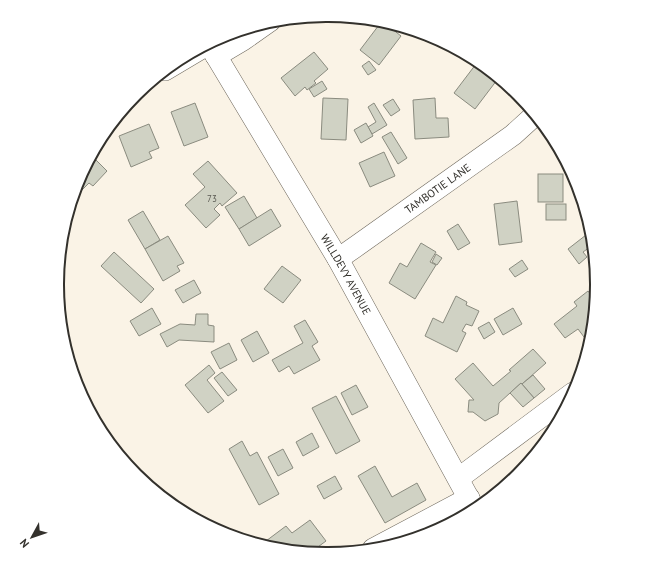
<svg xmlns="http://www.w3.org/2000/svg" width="654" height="569" viewBox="0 0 654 569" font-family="'PT Sans',sans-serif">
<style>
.building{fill:#d0d2c4;stroke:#8a8b7f}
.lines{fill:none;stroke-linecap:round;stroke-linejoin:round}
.minor-casing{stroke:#6e685d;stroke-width:22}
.minor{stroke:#fff;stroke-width:21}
.labels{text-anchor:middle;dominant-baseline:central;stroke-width:4;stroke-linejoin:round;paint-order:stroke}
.number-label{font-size:9px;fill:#5a5952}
.street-label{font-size:11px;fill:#33312c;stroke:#fff}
.rim{fill:none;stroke:#33312c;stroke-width:2}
</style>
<rect width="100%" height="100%" fill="#faf3e6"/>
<!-- building -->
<g class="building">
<path d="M 382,21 L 401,36 L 379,65 L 360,50 Z"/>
<path d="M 428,35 L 430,36 L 437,39 L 434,43 L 427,36 Z"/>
<path d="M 314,52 L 328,69 L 314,81 L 316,83 L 307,90 L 305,87 L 295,96 L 281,78 Z"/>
<path d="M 369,61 L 376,70 L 368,75 L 362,66 Z"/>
<path d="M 476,64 L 497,80 L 475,109 L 454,93 Z"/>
<path d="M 322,81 L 327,89 L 314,97 L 309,89 Z"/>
<path d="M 323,98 L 348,99 L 346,140 L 321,139 Z"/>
<path d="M 435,98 L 436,118 L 448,118 L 449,137 L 415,139 L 413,100 Z"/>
<path d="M 393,99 L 400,110 L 391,116 L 383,105 Z"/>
<path d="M 195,103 L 208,137 L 184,146 L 171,112 Z"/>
<path d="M 374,103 L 387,125 L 372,134 L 368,127 L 376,122 L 368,107 Z"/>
<path d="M 366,123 L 373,136 L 361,143 L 354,130 Z"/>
<path d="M 149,124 L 159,148 L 149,152 L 152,158 L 131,167 L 119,136 Z"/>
<path d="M 391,132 L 407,158 L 398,164 L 382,137 Z"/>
<path d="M 384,152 L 395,176 L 370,187 L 359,163 Z"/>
<path d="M 92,156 L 107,171 L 93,186 L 89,183 L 72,200 L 78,181 Z"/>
<path d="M 208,161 L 237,193 L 222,206 L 220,203 L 214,209 L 220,215 L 206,228 L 185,205 L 205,187 L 193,174 Z"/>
<rect x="538" y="174" width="25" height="28"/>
<path d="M 244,196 L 257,218 L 239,229 L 225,207 Z"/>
<path d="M 517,201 L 522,242 L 499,245 L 494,204 Z"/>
<rect x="546" y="204" width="20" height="16"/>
<path d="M 271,209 L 281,226 L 249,246 L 239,229 Z"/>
<path d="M 143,211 L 160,240 L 145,249 L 128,220 Z"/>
<path d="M 458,224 L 470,243 L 458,250 L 447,231 Z"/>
<path d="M 586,235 L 592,242 L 593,245 L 583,252 L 587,257 L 579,264 L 568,249 Z"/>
<path d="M 168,236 L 184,263 L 177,266 L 180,271 L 163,281 L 145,249 Z"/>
<path d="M 421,243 L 436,252 L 430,262 L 436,265 L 415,299 L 389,283 L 400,263 L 407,267 Z"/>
<path d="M 114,252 L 154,289 L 141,303 L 101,266 Z"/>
<path d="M 436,254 L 442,258 L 437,265 L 432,262 Z"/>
<path d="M 522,260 L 528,269 L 515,277 L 509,269 Z"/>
<path d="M 282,266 L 301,280 L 283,303 L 264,289 Z"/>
<path d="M 194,280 L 201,293 L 183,303 L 175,290 Z"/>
<path d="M 588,291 L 595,300 L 591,339 L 587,341 L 578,329 L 565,338 L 554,324 L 577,306 L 574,302 Z"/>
<path d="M 456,296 L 467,302 L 466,305 L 479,311 L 472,326 L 466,324 L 462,331 L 466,333 L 457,352 L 425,336 L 433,318 L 443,323 Z"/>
<path d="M 152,308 L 161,324 L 139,336 L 130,321 Z"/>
<path d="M 513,308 L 522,324 L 503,335 L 494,319 Z"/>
<path d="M 196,314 L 208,314 L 208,325 L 214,326 L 214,342 L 179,340 L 167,347 L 160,334 L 180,324 L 195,325 Z"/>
<path d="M 305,320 L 318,342 L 312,346 L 320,360 L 294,374 L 289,366 L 279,372 L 272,360 L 303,343 L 294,326 Z"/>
<path d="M 489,322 L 495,332 L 484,339 L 478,328 Z"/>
<path d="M 257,331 L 269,353 L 253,362 L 241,340 Z"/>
<path d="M 229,343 L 237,360 L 220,369 L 211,352 Z"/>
<path d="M 533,349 L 546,363 L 522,384 L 521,383 L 499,403 L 498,414 L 485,421 L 473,412 L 468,412 L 469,400 L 474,400 L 455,379 L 473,363 L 493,386 L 511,371 L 509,370 Z"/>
<path d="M 209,365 L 215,373 L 207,380 L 224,401 L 208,413 L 185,385 Z"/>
<path d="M 222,372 L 237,390 L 228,396 L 214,378 Z"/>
<path d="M 533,375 L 545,389 L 534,398 L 522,384 Z"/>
<path d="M 521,383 L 534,398 L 523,407 L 510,393 Z"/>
<path d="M 356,385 L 368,407 L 352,415 L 341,393 Z"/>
<path d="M 336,396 L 360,441 L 336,454 L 312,408 Z"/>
<path d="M 312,433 L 319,447 L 303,456 L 296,442 Z"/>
<path d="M 242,441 L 250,456 L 257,452 L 279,494 L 259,505 L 229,449 Z"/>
<path d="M 283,449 L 293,468 L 278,476 L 268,457 Z"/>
<path d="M 375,466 L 392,497 L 417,483 L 426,500 L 385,523 L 358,476 Z"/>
<path d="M 335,476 L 342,489 L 324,499 L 317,486 Z"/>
<path d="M 310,520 L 326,541 L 311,552 L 274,549 L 272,548 L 266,541 L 286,526 L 292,533 Z"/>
</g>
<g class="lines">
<!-- minor casing -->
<g class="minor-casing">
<g id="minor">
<path id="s1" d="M 209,44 L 338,259 L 475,510"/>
<path d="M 216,56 L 243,40 L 270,21"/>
<path d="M 165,70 L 207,45"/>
<path id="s2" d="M 338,259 L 358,245 L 513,135 L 535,115"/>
<path d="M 459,478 L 573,393"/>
<path d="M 373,549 L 469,498"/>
</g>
</g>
<!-- minor -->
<use href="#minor" class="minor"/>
</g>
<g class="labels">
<!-- number labels -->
<g class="number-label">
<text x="212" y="198">73</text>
</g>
<!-- street labels -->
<g class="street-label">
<text stroke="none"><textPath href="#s2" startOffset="122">TAMBOTIE LANE</textPath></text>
<text stroke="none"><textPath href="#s1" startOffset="268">WILLDEVY AVENUE</textPath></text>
</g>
</g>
<!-- crop -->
<path d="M0 0H654V569H0ZM326 22H328A262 262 0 0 1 590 284V285A262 262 0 0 1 328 547H326A262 262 0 0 1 64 285V284A262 262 0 0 1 326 22Z" fill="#fff" fill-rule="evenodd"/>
<path class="rim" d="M326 22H328A262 262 0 0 1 590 284V285A262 262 0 0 1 328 547H326A262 262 0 0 1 64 285V284A262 262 0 0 1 326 22Z"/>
<!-- north arrow -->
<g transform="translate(32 537) rotate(230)" stroke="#ffffff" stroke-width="3" paint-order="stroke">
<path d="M0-3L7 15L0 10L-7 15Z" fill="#33312c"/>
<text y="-6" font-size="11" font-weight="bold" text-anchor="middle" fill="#33312c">N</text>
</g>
</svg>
